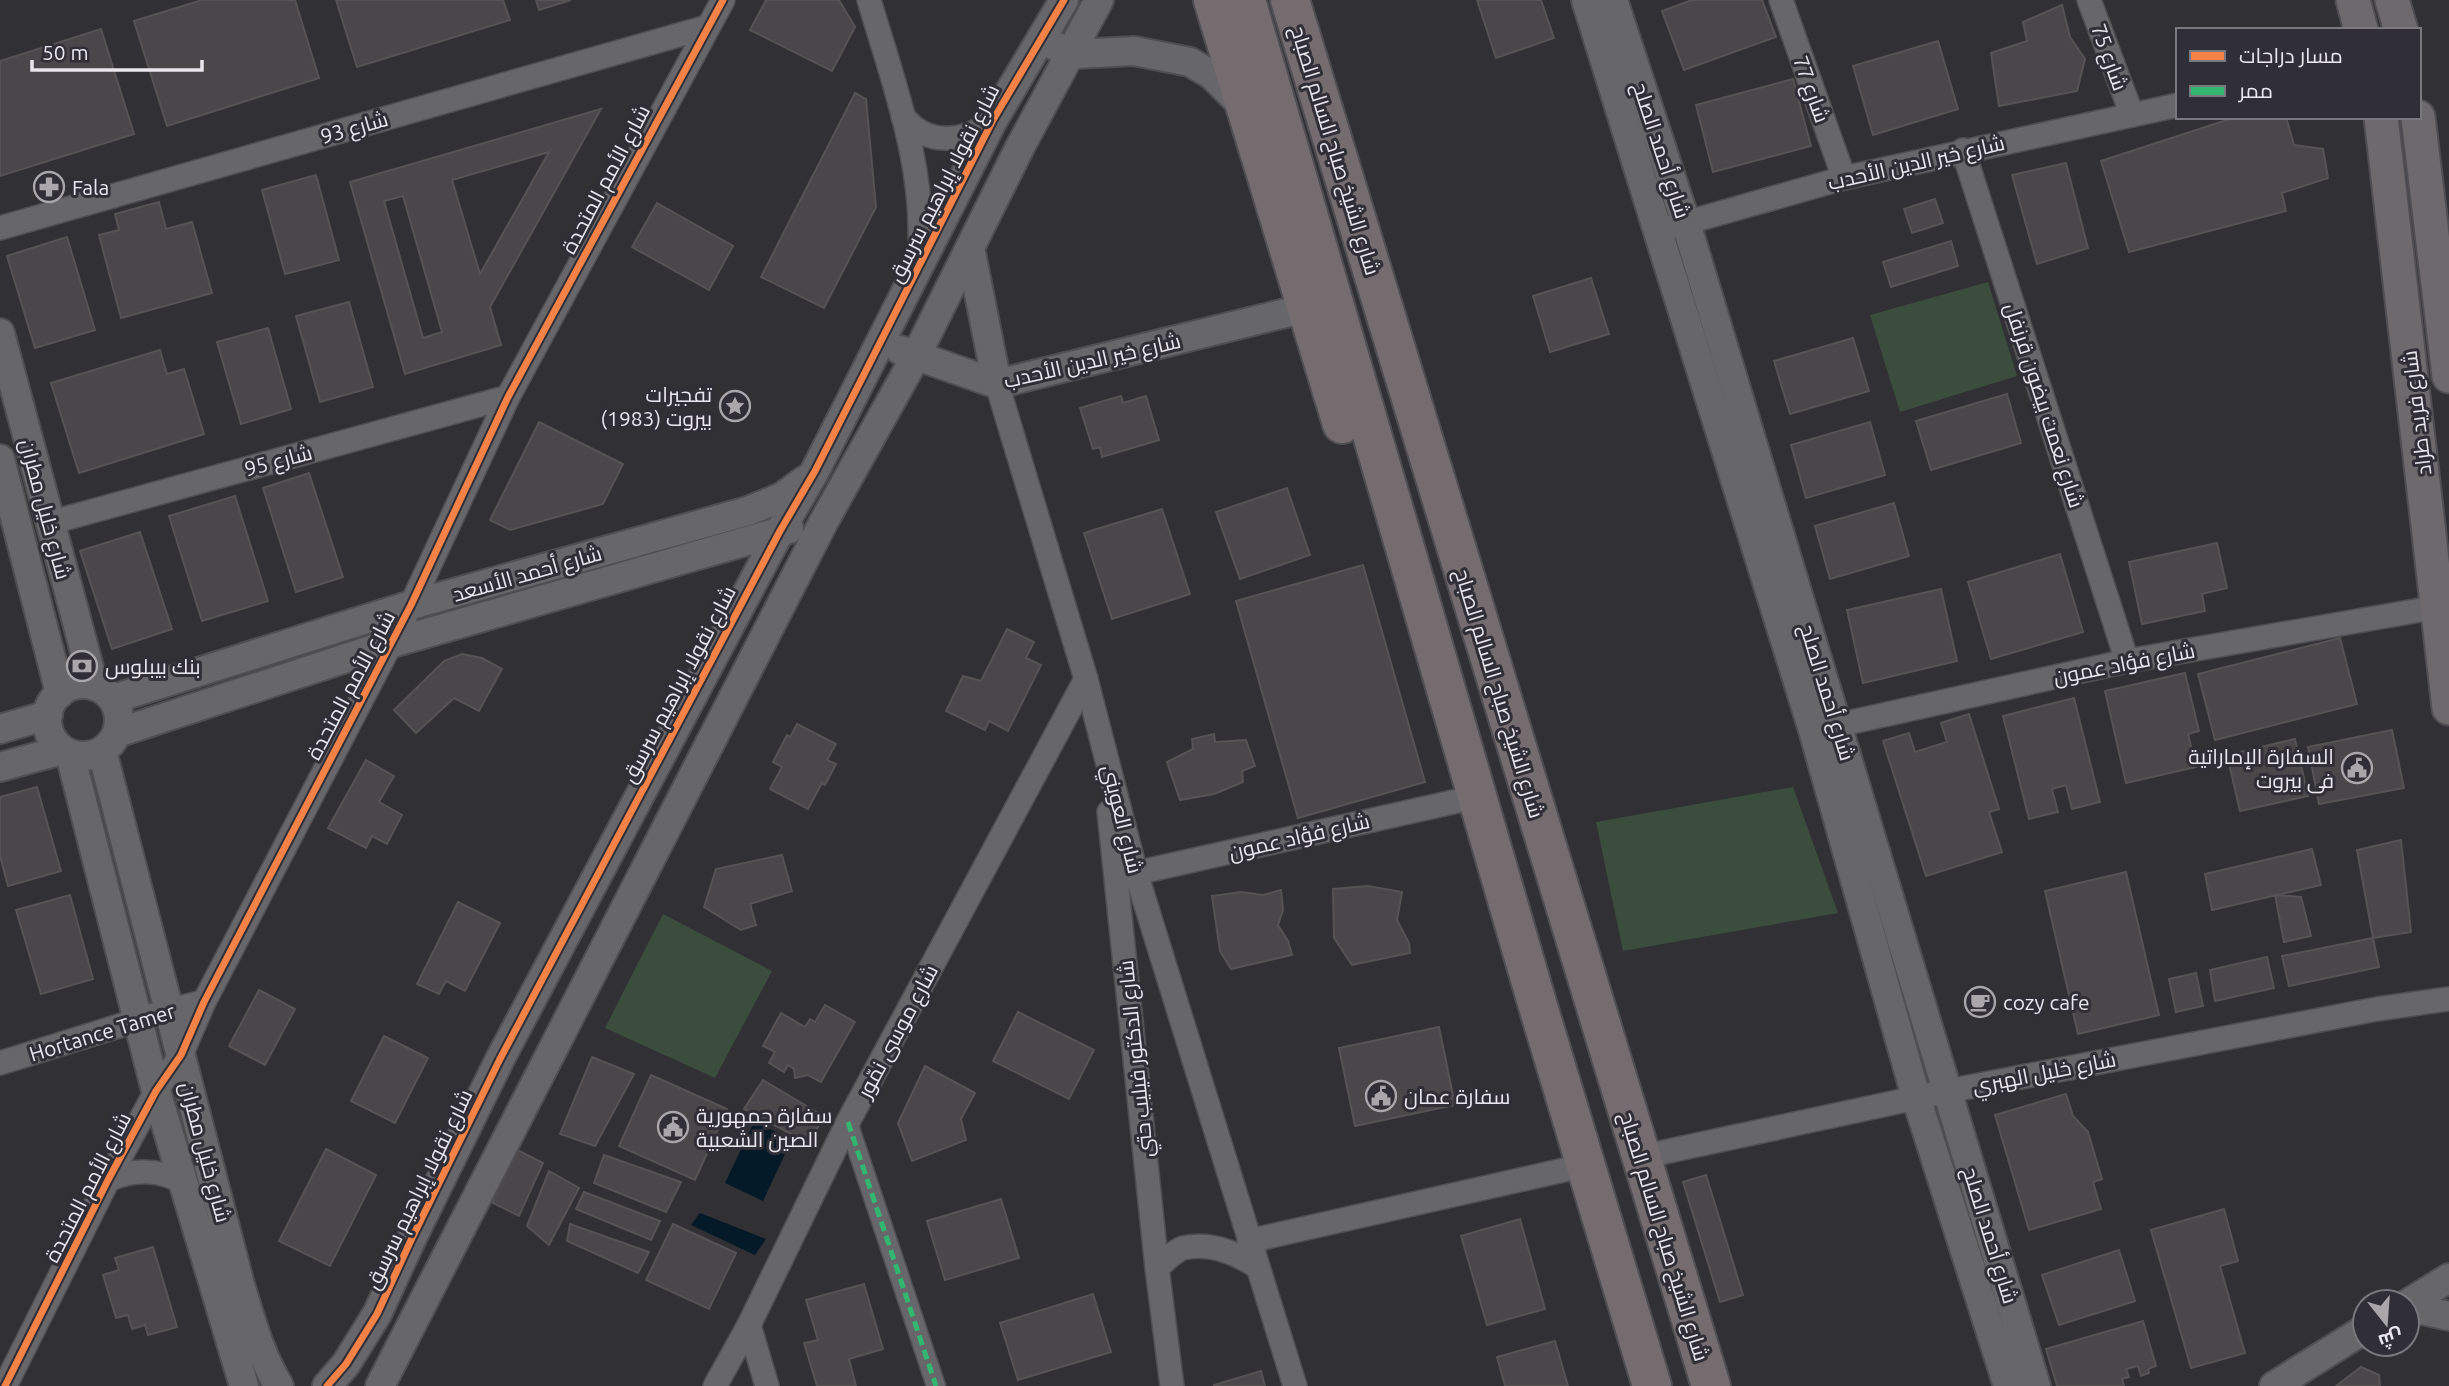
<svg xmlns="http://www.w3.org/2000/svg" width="2449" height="1386" viewBox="0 0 2449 1386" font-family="Ubuntu,Cairo,sans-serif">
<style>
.green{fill:#3b4e3e}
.water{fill:#041a28}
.building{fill:#49474a;stroke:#555354;stroke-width:2;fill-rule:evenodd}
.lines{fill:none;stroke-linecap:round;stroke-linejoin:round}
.pedestrian-casing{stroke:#4f4e52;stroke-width:21}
.minor-casing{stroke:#4f4e52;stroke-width:26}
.tertiary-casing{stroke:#4f4e52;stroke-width:32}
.secondary-casing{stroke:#4f4e52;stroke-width:37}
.motorway-casing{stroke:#4f4e52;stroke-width:42}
.pedestrian{stroke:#67666a;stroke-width:18}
.minor{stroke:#67666a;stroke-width:23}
.tertiary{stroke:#67666a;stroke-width:28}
.secondary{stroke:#6d6a6e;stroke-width:33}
.motorway{stroke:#756c70;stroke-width:38}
.quiet{stroke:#33b770;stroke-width:5;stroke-dasharray:10 5;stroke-linecap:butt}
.cycleway-casing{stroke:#302e36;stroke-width:11}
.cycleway{stroke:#f48246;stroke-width:7}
.labels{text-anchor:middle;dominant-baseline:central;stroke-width:6;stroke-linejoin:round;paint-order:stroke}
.street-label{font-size:21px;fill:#e9e7ed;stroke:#302e36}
.poi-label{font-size:21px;fill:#e9e7ed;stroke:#302e36;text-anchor:start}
</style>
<rect width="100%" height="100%" fill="#313034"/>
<!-- green -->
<g class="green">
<path d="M 1988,282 L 2017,376 L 1900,412 L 1870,315 Z"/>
<path d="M 1793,787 L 1838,913 L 1623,951 L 1596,822 Z"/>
<path d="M 663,914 L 772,971 L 715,1078 L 605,1028 Z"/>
</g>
<!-- water -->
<g class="water">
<path d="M 754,1122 L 792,1139 L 763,1201 L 725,1183 Z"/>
<path d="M 700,1213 L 766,1239 L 755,1255 L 691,1225 Z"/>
</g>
<!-- building -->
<g class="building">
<path d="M 202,0 L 295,0 L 319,78 L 167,126 L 134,21 Z"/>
<path d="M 336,0 L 503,0 L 510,20 L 357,67 Z"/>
<path d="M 536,0 L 571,0 L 539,10 Z"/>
<path d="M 766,0 L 839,0 L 855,27 L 832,71 L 750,30 Z"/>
<path d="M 1477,0 L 1541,0 L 1554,38 L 1496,58 Z"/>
<path d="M 1692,0 L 1762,0 L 1776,37 L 1684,70 L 1662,11 Z"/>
<path d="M 2062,5 L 2070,37 L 2085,59 L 2077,91 L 1999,106 L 1991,53 L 2027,41 L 2023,22 Z"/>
<path d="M 101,29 L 134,134 L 0,176 L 0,61 Z"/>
<path d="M 1938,41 L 1958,109 L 1873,135 L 1853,66 Z"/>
<path d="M 1793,79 L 1811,146 L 1713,172 L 1696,105 Z"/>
<path d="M 855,93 L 866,99 L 876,207 L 824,308 L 761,277 Z"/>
<path d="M 601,109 L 490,307 L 501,345 L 405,374 L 350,182 ZM 549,152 L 480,274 L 452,180 ZM 403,196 L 442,332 L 423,338 L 384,201 Z"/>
<path d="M 2236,117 L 2286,117 L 2294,145 L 2323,149 L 2328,178 L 2282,193 L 2286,211 L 2129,252 L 2101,161 Z"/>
<path d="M 2066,163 L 2088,248 L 2037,264 L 2012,175 Z"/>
<path d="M 316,175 L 339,260 L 285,274 L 262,190 Z"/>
<path d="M 1935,199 L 1943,223 L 1912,233 L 1904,209 Z"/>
<path d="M 159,202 L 166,229 L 192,222 L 212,293 L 121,318 L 99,235 L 119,230 L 115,214 Z"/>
<path d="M 657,203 L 733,246 L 709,290 L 632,247 Z"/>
<path d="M 67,237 L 95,330 L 35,348 L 7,256 Z"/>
<path d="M 1951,241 L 1958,266 L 1891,287 L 1883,262 Z"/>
<path d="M 1591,278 L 1609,334 L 1550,352 L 1533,296 Z"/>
<path d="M 349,302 L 373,387 L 320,402 L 296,316 Z"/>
<path d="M 268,328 L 291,409 L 241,424 L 217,342 Z"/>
<path d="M 1853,338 L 1869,391 L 1790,414 L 1774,361 Z"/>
<path d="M 160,350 L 167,374 L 184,369 L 204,434 L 79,473 L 51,383 Z"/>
<path d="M 2007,394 L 2021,443 L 1931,470 L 1916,421 Z"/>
<path d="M 1121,396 L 1123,403 L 1146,396 L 1159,440 L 1102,457 L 1100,447 L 1093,449 L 1080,408 Z"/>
<path d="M 539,422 L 623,464 L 603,504 L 510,530 L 490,520 Z"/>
<path d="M 1870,422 L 1885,475 L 1806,498 L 1791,445 Z"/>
<path d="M 309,473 L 343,577 L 296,592 L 263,488 Z"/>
<path d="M 1287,488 L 1310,555 L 1240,579 L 1216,512 Z"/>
<path d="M 235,496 L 268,601 L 202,621 L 169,516 Z"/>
<path d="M 1894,503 L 1909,556 L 1830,579 L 1815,526 Z"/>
<path d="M 1162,509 L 1190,594 L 1112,619 L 1084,533 Z"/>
<path d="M 140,532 L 172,629 L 112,649 L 80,551 Z"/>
<path d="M 2217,543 L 2227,588 L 2202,594 L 2205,611 L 2142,624 L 2129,562 Z"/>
<path d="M 2060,554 L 2083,632 L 1991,659 L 1968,582 Z"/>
<path d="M 1363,565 L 1425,782 L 1298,818 L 1236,601 Z"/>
<path d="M 1941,589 L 1957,661 L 1863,683 L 1847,610 Z"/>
<path d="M 1007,629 L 1034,642 L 1026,658 L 1041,665 L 1008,731 L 989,721 L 985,730 L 946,711 L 963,676 L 981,681 Z"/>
<path d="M 2340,638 L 2357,704 L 2215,740 L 2198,674 Z"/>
<path d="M 462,654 L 482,658 L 502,669 L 479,711 L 454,698 L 416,733 L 394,710 L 444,661 Z"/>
<path d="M 2185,673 L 2199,731 L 2188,734 L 2196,767 L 2126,783 L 2105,691 Z"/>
<path d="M 2074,698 L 2100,802 L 2072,809 L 2066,785 L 2052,789 L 2058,812 L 2029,819 L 2003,716 Z"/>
<path d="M 1969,714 L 1999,809 L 1989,812 L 2002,852 L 1926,876 L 1883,741 L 1909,733 L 1915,752 L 1947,742 L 1941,723 Z"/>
<path d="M 797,724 L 836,744 L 827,760 L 836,764 L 825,785 L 822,783 L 808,809 L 770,789 L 782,767 L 773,762 L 787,735 L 790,737 Z"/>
<path d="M 2392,730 L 2404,788 L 2319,804 L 2308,747 Z"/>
<path d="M 1214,734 L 1215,742 L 1246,740 L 1255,766 L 1242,771 L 1243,782 L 1214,794 L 1180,800 L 1167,762 L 1193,749 L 1192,739 Z"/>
<path d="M 2295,739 L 2308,796 L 2240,811 L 2227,755 Z"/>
<path d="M 366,760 L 394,776 L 379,802 L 402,815 L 387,844 L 372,836 L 366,848 L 328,828 Z"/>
<path d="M 37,787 L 61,871 L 8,886 L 0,856 L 0,797 Z"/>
<path d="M 2401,840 L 2411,932 L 2373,938 L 2357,850 Z"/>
<path d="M 2312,849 L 2321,885 L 2212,910 L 2205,874 Z"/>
<path d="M 782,855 L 792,891 L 750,904 L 756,925 L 741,930 L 704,907 L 716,869 Z"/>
<path d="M 2126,872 L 2159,1015 L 2078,1034 L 2045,891 Z"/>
<path d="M 1368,886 L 1402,892 L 1397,920 L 1409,943 L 1410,953 L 1352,965 L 1334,938 L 1333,889 Z"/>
<path d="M 1281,890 L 1283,910 L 1278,925 L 1288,941 L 1292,955 L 1231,969 L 1220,951 L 1212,896 L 1241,892 L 1263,895 Z"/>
<path d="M 70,895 L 93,979 L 41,994 L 16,910 Z"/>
<path d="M 2275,895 L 2301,897 L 2311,936 L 2284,942 Z"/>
<path d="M 458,902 L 500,923 L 465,991 L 446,981 L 439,994 L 417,984 Z"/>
<path d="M 2373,938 L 2379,967 L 2289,986 L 2282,956 Z"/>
<path d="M 2267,957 L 2274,988 L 2215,1001 L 2210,970 Z"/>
<path d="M 2196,973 L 2203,1006 L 2176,1012 L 2169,979 Z"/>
<path d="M 259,990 L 295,1009 L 265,1065 L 229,1046 Z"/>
<path d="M 825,1005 L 855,1022 L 821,1082 L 808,1075 L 795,1078 L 794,1069 L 788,1065 L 784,1072 L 769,1063 L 775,1052 L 763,1046 L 781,1013 L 805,1027 L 810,1019 L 815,1022 Z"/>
<path d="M 1018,1012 L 1094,1050 L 1069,1099 L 993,1061 Z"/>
<path d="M 1439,1027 L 1455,1105 L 1355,1126 L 1339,1048 Z"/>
<path d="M 384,1036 L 428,1058 L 395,1123 L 351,1101 Z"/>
<path d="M 592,1057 L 634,1074 L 595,1146 L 560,1134 Z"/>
<path d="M 925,1066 L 975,1093 L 961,1119 L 966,1140 L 912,1161 L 898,1123 Z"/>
<path d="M 651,1075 L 727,1109 L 695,1180 L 619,1146 Z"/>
<path d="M 763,1080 L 823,1116 L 810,1144 L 744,1109 Z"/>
<path d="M 2066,1094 L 2073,1116 L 2088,1132 L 2102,1179 L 2093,1182 L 2101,1209 L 2029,1230 L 1995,1115 Z"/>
<path d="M 504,1143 L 543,1163 L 519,1216 L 493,1203 Z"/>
<path d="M 326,1149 L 376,1175 L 330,1266 L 279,1241 Z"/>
<path d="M 604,1155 L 681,1182 L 666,1212 L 594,1183 Z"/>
<path d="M 549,1171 L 579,1188 L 549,1245 L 527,1226 Z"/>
<path d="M 1706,1175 L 1743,1295 L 1720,1302 L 1683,1182 Z"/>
<path d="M 584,1192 L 660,1221 L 651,1240 L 576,1209 Z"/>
<path d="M 1001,1199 L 1019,1258 L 945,1280 L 927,1221 Z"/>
<path d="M 2224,1209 L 2238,1261 L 2220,1266 L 2245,1353 L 2191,1368 L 2151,1230 Z"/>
<path d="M 1520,1219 L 1545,1309 L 1487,1325 L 1461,1236 Z"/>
<path d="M 570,1224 L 649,1252 L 638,1273 L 567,1241 Z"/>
<path d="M 673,1224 L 736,1253 L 709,1309 L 646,1280 Z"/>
<path d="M 153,1247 L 177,1327 L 148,1335 L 145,1325 L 132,1329 L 128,1315 L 116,1318 L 103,1275 L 119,1270 L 115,1258 Z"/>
<path d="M 2119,1250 L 2135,1301 L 2059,1325 L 2042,1275 Z"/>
<path d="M 864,1284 L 883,1349 L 849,1359 L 856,1386 L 817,1386 L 804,1343 L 818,1340 L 806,1300 Z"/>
<path d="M 1093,1294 L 1111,1352 L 1018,1380 L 1000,1323 Z"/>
<path d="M 2143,1321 L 2156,1366 L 2148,1369 L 2149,1373 L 2141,1376 L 2138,1366 L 2126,1369 L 2129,1377 L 2122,1379 L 2124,1386 L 2057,1386 L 2046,1349 Z"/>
<path d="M 1555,1341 L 1568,1386 L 1505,1386 L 1497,1357 Z"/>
<path d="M 2361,1367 L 2379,1375 L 2380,1386 L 2336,1386 Z"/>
<path d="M 1261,1371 L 1265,1386 L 1214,1386 L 1214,1385 Z"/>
</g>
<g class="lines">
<!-- pedestrian casing -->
<g class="pedestrian-casing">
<path id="pedestrian" d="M 848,1122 L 936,1386"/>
</g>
<!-- minor casing -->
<g class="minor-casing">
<g id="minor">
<path d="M 869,0 C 894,84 927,171 919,260"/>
<path d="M 1781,0 L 1844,178"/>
<path d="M 2089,0 L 2132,115"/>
<path d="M 903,116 C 926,147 966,143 993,120"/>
<path d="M 1963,150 L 2127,661"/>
<path d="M 1671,227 L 1844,178 L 2178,105"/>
<path d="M 0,228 L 707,27"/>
<path d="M 997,384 L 1086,679 L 1136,873 L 1295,1386"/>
<path d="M 49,523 L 508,397"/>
<path d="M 1820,729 L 2127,661 L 2438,607"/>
<path d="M 1109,812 L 1157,1268 L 1172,1386"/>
<path d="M 1136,873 L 1462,800"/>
<path d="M 0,1063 L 170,1010 L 204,1002"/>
<path d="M 1641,1157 L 1948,1091 L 2377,1009 L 2449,999"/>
<path d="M 108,1180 C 135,1168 159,1169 185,1183"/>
<path d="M 1249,1241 L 1586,1165"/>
<path d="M 1157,1268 C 1164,1262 1174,1251 1183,1248 C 1209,1242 1235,1252 1256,1266"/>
<path d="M 749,1325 L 767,1386"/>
<path d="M 5,1386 L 108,1180 L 156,1091 L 181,1055 L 204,1002 L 411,605 L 508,397 L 723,0"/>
<path d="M 715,1386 L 749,1325 L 848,1122 L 1086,679"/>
</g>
</g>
<!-- tertiary casing -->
<g class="tertiary-casing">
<g id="tertiary">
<path d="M 1586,0 L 1813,730 L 1916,1097 L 2008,1386"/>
<path d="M 1613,0 L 1686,223 L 2036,1386"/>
<path d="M 1055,46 L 1076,54 L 1134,51 L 1190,62 L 1212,75 L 1243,106"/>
<path d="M 970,248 L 997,384"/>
<path d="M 0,333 L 94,686"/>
<path d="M 900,350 L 997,384 L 1306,308"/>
<path d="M 0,459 L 60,693"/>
<circle cx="83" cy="720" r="36"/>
<path d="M 113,699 L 411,605 L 748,511 L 782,497 L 805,480"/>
<path d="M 0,729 L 48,715"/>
<path d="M 117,733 L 392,643 L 789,529"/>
<path d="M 102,751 L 240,1285 C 251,1320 260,1355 279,1386"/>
<path d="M 70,754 L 156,1091 L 244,1386"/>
<path d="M 0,767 L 62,750"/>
<path d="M 2407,1304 L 2449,1278"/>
<path d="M 2407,1311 L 2422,1310 L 2449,1316"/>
<path d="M 327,1386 L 346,1364 L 377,1314 L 412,1238 L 500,1059 L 780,531 L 815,471 L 993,120 L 1064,0"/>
<path d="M 380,1386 L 823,523 L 916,356 L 1020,147 L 1099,0"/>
<path d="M 2274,1386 L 2365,1329"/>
</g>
</g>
<!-- secondary casing -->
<g class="secondary-casing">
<g id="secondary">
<path d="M 2353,0 L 2361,30"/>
<path d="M 2392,0 L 2401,30"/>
<path d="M 2381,117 L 2449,708"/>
<path d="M 2418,117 L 2449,376"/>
</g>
</g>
<!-- motorway casing -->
<g class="motorway-casing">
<g id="motorway">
<path d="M 1213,0 L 1342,424"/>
<path d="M 1246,0 L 1537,1003 L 1652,1386"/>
<path d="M 1290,0 L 1711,1386"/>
</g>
</g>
<!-- pedestrian -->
<use href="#pedestrian" class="pedestrian"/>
<!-- minor -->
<use href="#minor" class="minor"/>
<!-- tertiary -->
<use href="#tertiary" class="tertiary"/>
<!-- secondary -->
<use href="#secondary" class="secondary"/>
<!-- motorway -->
<use href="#motorway" class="motorway"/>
<!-- quiet -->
<path class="quiet" d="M 848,1122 L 936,1386"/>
<!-- cycleway casing -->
<g class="cycleway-casing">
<g id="cycleway">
<path d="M 5,1386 L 108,1180 L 156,1091 L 181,1055 L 204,1002 L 411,605 L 508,397 L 723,0"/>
<path d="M 327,1386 L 346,1364 L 377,1314 L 412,1238 L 500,1059 L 780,531 L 815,471 L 993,120 L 1064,0"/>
</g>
</g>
<!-- cycleway -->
<use href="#cycleway" class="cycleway"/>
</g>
<!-- icons -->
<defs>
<g id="pharmacy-ring" transform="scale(1.575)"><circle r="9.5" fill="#302e36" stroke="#a9a7ac" stroke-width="1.5"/><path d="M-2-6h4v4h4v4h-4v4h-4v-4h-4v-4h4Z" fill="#a9a7ac"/></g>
<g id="sight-ring" transform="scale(1.575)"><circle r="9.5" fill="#302e36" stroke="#a9a7ac" stroke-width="1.5"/><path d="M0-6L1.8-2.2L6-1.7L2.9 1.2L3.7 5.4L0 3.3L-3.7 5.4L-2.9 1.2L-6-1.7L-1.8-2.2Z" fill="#a9a7ac"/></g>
<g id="bank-ring" transform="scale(1.575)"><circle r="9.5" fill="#302e36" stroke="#a9a7ac" stroke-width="1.5"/><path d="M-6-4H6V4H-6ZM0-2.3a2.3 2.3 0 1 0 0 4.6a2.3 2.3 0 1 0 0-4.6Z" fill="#a9a7ac"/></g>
<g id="civic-ring" transform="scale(1.575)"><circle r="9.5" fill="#302e36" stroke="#a9a7ac" stroke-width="1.5"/><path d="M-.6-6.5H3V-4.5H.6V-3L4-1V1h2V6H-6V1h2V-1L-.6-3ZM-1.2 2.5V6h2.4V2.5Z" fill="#a9a7ac"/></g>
<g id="cafe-ring" transform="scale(1.575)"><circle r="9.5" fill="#302e36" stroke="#a9a7ac" stroke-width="1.5"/><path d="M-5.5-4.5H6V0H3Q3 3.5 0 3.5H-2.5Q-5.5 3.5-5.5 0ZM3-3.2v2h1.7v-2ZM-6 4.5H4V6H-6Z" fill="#a9a7ac"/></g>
</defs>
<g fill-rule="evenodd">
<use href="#pharmacy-ring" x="49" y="187"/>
<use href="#sight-ring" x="735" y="406"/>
<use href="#bank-ring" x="82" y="666"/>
<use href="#civic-ring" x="2357" y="768"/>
<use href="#cafe-ring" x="1980" y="1002"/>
<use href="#civic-ring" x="1381" y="1096"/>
<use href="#civic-ring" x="673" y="1127"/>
</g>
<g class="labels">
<!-- street labels -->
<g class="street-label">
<text transform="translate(2110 57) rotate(70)">شارع 75</text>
<text transform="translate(1812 89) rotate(70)">شارع 77</text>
<text transform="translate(354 127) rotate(-16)">شارع 93</text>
<text transform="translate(1336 150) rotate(73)">شارع الشيخ صباح السالم الصباح</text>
<text transform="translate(1662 150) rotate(72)">شارع أحمد الصلح</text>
<text transform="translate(1916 162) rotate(-13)">شارع خير الدين الأحدب</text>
<text transform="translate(605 179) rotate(-62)">شارع الأمم المتحدة</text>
<text transform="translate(943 183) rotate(-63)">شارع نقولا إبراهيم سرسق</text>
<text transform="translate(1092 360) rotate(-13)">شارع خير الدين الأحدب</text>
<text transform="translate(2045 405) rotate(72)">شارع نعمت بيضون قرنفل</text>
<text transform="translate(2416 413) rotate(-97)">شارع فريد طراد</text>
<text transform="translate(278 460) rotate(-15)">شارع 95</text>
<text transform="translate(46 509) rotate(75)">شارع خليل مطران</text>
<text transform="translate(527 573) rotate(-16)">شارع أحمد الأسعد</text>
<text transform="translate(2124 663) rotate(-11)">شارع فؤاد عمون</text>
<text transform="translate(678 684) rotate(-62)">شارع نقولا إبراهيم سرسق</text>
<text transform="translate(350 685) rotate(-62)">شارع الأمم المتحدة</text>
<text transform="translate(1828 692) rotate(73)">شارع أحمد الصلح</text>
<text transform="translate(1500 693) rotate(73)">شارع الشيخ صباح السالم الصباح</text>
<text transform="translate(1123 819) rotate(76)">شارع العويني</text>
<text transform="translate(1299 836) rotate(-13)">شارع فؤاد عمون</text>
<text transform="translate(897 1031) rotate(-62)">شارع موسى نمّور</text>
<text transform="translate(102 1032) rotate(-17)">Hortance Tamer</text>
<text transform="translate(1135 1059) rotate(-96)">شارع الدكتور فيليب حتي</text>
<text transform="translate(2044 1072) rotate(-11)">شارع خليل الهبري</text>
<text transform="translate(206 1152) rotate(75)">شارع خليل مطران</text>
<text transform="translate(87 1187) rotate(-63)">شارع الأمم المتحدة</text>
<text transform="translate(418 1189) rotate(-64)">شارع نقولا إبراهيم سرسق</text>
<text transform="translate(1991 1235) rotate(73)">شارع أحمد الصلح</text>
<text transform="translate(1665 1236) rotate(73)">شارع الشيخ صباح السالم الصباح</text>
</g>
<!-- poi labels -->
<g class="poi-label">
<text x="72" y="187">Fala</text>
<text x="712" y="394" text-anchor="end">تفجيرات<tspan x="712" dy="24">بيروت (1983)</tspan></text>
<text x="105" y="666">بنك بيبلوس</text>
<text x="2334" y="756" text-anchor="end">السفارة الإماراتية<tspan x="2334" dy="24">فى بيروت</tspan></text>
<text x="2003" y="1002">cozy cafe</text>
<text x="1404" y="1096">سفارة عمان</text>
<text x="696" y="1115">سفارة جمهورية<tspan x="696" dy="24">الصين الشعبية</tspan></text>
</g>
</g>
<!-- legend -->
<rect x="2176" y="28" width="245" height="91" fill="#302e36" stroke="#7a787f" stroke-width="2"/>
<rect x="2190" y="51" width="35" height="10" fill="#f48246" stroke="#7a787f" stroke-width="2"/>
<text x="2239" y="63" font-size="21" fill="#e9e7ed">مسار دراجات</text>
<rect x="2190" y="86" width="35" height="10" fill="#33b770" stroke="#7a787f" stroke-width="2"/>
<text x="2239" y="98" font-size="21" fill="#e9e7ed">ممر</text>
<!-- north arrow -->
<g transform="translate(2386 1323) rotate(163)"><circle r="33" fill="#302e36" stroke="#7a787f" stroke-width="2"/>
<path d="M0-5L12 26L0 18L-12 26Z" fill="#a9a7ac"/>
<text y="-10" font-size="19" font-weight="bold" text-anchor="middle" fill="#e9e7ed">ش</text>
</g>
<!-- scale -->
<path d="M32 60v10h170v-10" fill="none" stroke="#e9e7ed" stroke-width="3.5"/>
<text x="42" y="60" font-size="21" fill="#e9e7ed" stroke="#302e36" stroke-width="5" paint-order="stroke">50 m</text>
</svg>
